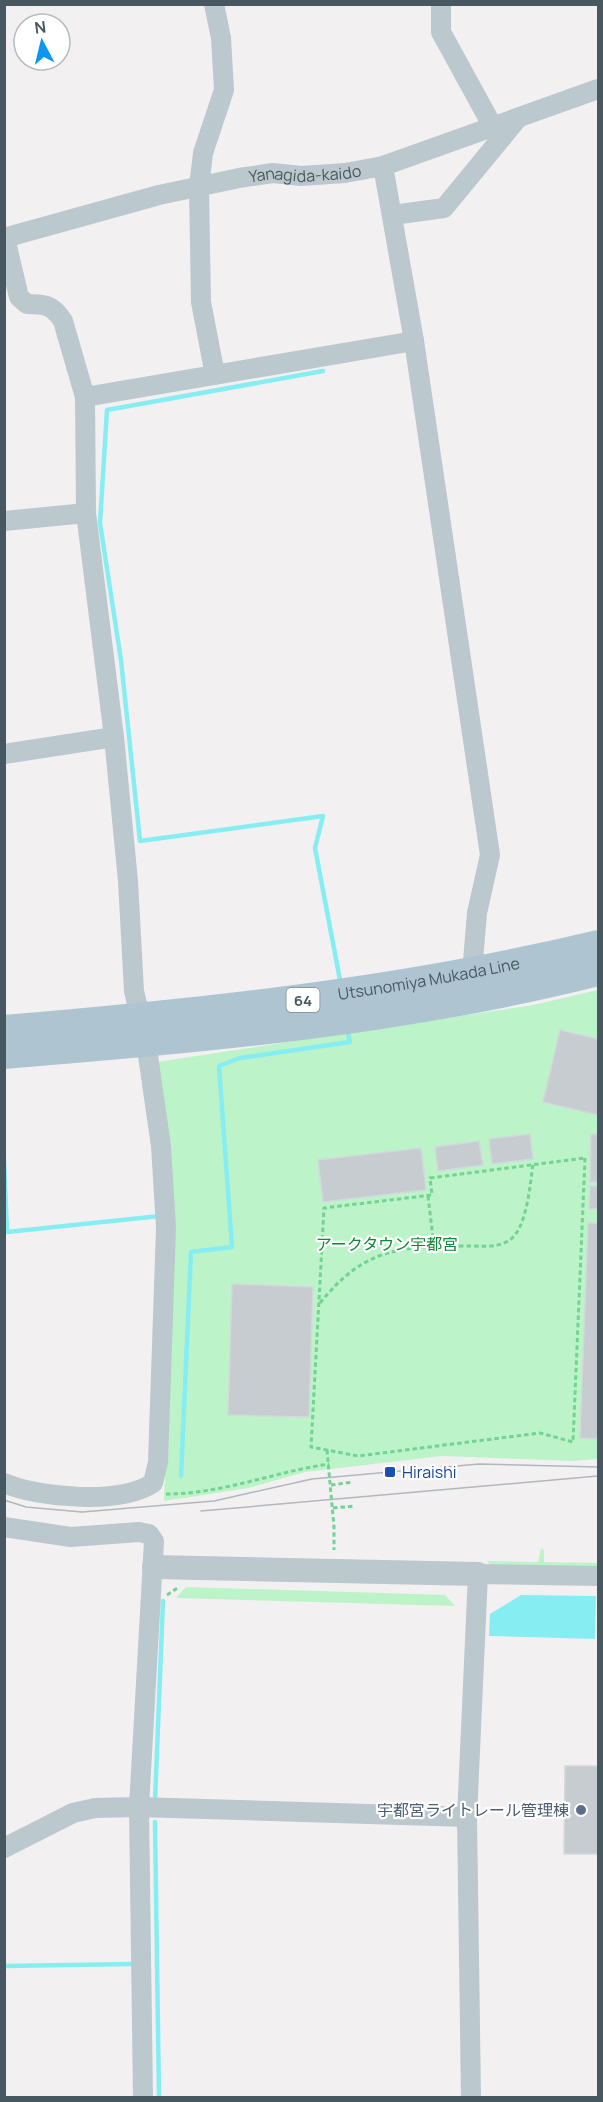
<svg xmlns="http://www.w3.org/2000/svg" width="603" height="2102" viewBox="0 0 603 2102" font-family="Manrope,'Noto Sans JP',sans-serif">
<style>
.green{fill:#bcf3c8}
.water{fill:#86eef3}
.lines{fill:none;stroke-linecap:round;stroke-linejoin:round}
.stream{stroke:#86eef3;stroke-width:4.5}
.building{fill:#c7ccd0;stroke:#d4d8dc;stroke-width:1.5}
.path{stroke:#71d493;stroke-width:3;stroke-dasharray:4.5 3;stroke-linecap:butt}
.minor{stroke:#bbc8ce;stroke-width:20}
.tertiary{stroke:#bbc8ce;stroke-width:24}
.primary{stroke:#aec5d1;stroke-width:30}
.tram{stroke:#b2b7bb;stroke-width:1.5}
.transit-dot{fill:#1a4fb4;stroke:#fff;stroke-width:2}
.service-dot{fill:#5c6f8a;stroke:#fff;stroke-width:2}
.labels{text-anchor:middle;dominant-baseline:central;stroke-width:4.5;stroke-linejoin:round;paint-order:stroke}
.shield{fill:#fff;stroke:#7e8a90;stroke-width:1.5}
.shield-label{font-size:15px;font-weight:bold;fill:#475860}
.street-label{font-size:16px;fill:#475860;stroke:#fff}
.park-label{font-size:16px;fill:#108838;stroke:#fff}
.transit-label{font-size:16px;fill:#164399;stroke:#fff;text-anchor:start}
.service-label{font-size:16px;fill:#4e5e75;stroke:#fff;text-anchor:end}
</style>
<rect width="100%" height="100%" fill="#f3f0f1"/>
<!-- green -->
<g class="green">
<path d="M 598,990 L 598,1459 L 573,1461 L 442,1456 L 305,1472 L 248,1488 L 164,1501 L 173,1241 L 157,1062 L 533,1005 Z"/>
<path d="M 541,1548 L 544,1550 L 544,1562 L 598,1563 L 598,1571 L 496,1570 L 487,1561 L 538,1562 Z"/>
<path d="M 186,1587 L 445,1595 L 455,1606 L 176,1598 Z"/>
</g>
<!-- water -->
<path class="water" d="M 521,1595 L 596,1596 L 595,1639 L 489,1636 L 490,1614 Z"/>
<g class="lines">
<!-- stream -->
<g class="stream">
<path d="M 323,371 L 107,410 L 100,523 L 121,660 L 140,841 L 323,816 L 315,848 L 340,980"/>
<path d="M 4,1160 L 7,1232 L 160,1216"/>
<path d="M 181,1476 L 191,1252 L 232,1247 L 219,1066 L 240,1058 L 350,1042 L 348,1033"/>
<path d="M 155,1801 L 163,1601"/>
<path d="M 155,1822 L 159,2098"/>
<path d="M 4,1966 L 135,1964"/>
</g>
</g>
<!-- building -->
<g class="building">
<path d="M 560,1030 L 598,1039 L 598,1115 L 543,1102 Z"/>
<path d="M 530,1134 L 533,1159 L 492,1164 L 489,1139 Z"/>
<path d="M 591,1134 L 598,1134 L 598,1182 L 590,1182 Z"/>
<path d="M 479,1141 L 483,1165 L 438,1171 L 435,1147 Z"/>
<path d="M 421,1148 L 426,1190 L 323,1202 L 318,1160 Z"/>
<path d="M 590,1186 L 598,1186 L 598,1209 L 589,1209 Z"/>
<path d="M 588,1223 L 598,1223 L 598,1439 L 580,1438 Z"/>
<path d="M 232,1284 L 313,1287 L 309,1417 L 228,1415 Z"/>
<path d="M 565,1766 L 598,1766 L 598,1854 L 564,1854 Z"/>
</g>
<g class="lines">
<!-- path -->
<g class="path">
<path d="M 585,1158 L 573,1442 L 540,1433 L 358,1456 L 311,1447 L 324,1208 L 432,1195 L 430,1178 Z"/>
<path d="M 428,1196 L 434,1246"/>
<path d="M 320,1303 C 365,1247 400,1247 467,1246 C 480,1246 497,1248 508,1241 C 527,1231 530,1184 533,1164"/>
<path d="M 327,1450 L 334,1527 L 334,1550"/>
<path d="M 331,1485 L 353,1482"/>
<path d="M 166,1494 C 222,1494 274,1472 329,1464"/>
<path d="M 333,1508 L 355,1506"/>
<path d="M 167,1595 L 179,1587"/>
</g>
<!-- minor -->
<g class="minor">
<path d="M 214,4 L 221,38 L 224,90 L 203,153 L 199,187 L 201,302 L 215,375"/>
<path d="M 441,4 L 441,32 L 493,127"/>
<path d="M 383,166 L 414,341 L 490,855 L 477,913 L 472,973"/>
<path d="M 393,215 L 444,208 L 518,118"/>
<path id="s1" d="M 4,238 L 159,195 L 239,178 L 273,173 L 301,176 L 345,173 L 383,166 L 598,89"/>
<path d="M 85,397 L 414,341"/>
<path d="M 4,521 L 86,513"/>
<path d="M 4,754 L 114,737"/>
<path d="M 4,1483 C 39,1498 120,1505 153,1483 L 158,1462 L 166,1228 L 161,1146 L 146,1042 L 134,991 L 128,881 L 114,737 L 86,513 L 85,397 L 63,321 C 53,305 45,304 27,304 L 19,297 L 5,238"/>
<path d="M 4,1527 L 71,1537 L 139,1532 L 149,1534 L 154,1541 L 139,1807 L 143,2098"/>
<path d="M 4,1848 L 73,1813 L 95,1808 L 137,1807 L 467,1817"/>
<path d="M 471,2098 L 467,1817 L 478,1574 L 598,1576"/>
</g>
<!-- tertiary -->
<path class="tertiary" d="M 154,1567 L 478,1574"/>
<!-- primary -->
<g class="primary">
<path id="s2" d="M 4,1030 C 205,1013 403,992 598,945"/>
<path d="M 4,1054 C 204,1038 404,1020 598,971"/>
</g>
<!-- tram -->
<g class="tram">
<path d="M 4,1500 L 26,1507 L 82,1512 L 214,1501 L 312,1479 L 479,1464 L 598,1467"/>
<path d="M 201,1511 L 598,1476"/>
</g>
</g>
<!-- markers -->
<rect class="transit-dot" x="384" y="1466" width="12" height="12" rx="3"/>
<circle class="service-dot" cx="581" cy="1810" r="6"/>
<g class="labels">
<!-- shield labels -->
<rect class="shield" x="286.5" y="988" width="33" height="24" rx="4.5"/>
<g class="shield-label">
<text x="303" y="1000">64</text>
</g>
<!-- street labels -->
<g class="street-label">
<text stroke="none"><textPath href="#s1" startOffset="309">Yanagida-kaido</textPath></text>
<text stroke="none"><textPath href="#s2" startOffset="428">Utsunomiya Mukada Line</textPath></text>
</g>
<!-- park labels -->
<g class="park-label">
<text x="387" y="1244">アークタウン宇都宮</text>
</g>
<!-- transit labels -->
<g class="transit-label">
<text x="402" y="1472">Hiraishi</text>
</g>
<!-- service labels -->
<g class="service-label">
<text x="569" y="1810">宇都宮ライトレール管理棟</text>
</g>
</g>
<!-- border -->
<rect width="603" height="2102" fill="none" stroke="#475860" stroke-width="12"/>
<!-- north arrow -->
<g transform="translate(42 42) rotate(353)"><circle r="28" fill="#ffffff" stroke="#b5bcbf" stroke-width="1.5"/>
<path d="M0-4.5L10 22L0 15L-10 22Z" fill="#0b96f3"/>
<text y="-9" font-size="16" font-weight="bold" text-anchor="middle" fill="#475860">N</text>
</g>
</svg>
